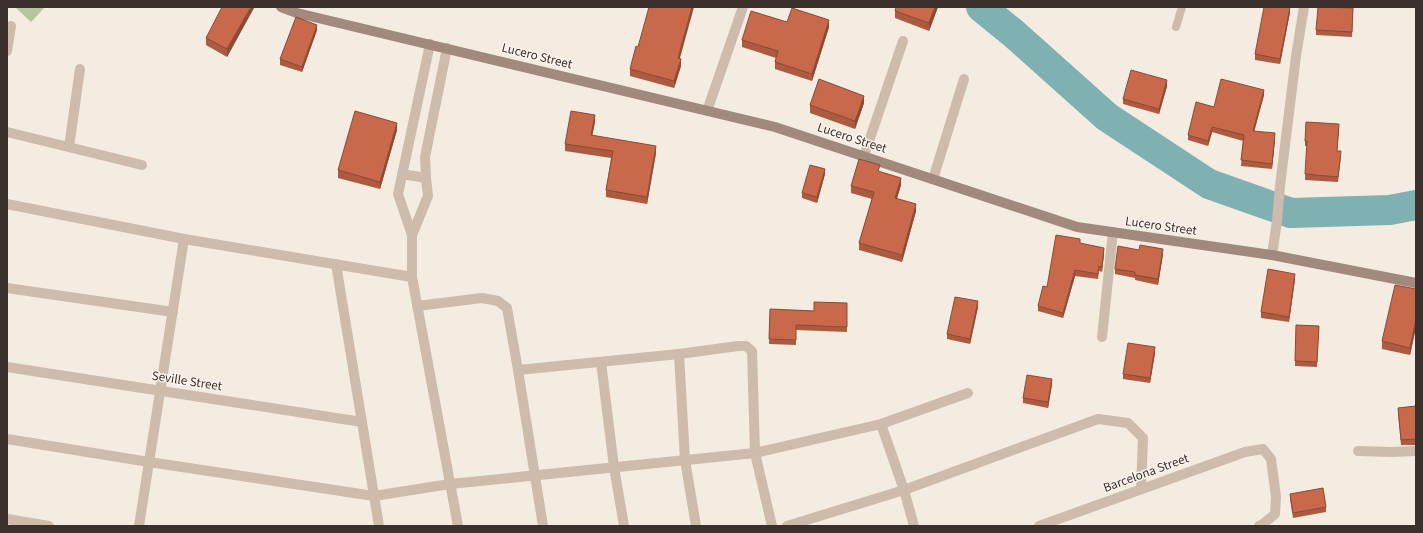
<svg xmlns="http://www.w3.org/2000/svg" width="1423" height="533" viewBox="0 0 1423 533" font-family="'Source Sans 3',sans-serif">
<style>
.green{fill:#b8c4a0}
.lines{fill:none;stroke-linecap:round;stroke-linejoin:round}
.river{stroke:#7fb0b2;stroke-width:30}
.lane{stroke:#cdbbac;stroke-width:8}
.street{stroke:#cdbbac;stroke-width:10}
.secondary{stroke:#a18a7d;stroke-width:10}
.wall{fill:#ac5a40}
.shaded-wall{fill:#8c4a34}
.building{fill:#c8694b;stroke:#8c4a34}
.labels{text-anchor:middle;dominant-baseline:central;stroke-width:3;stroke-linejoin:round;paint-order:stroke}
.street-label{font-size:13px;fill:#3b302b;stroke:#fbf5ee}
</style>
<rect width="100%" height="100%" fill="#f4ebe1"/>
<!-- green -->
<path class="green" d="M 15,7 L 45,7 L 31,22 Z"/>
<g class="lines">
<!-- river -->
<path class="river" d="M 981,7 L 1013,33 L 1107,117 L 1209,184 L 1291,213 L 1390,210 L 1416,205"/>
<!-- lane -->
<path class="lane" d="M 1176,27 L 1182,7"/>
<!-- street -->
<g class="street">
<path d="M 430,44 L 398,194 L 412,235 L 428,196 L 426,178 L 425,157 L 447,48"/>
<path d="M 7,51 L 11,26"/>
<path d="M 707,111 L 743,7"/>
<path d="M 7,132 L 142,165"/>
<path d="M 69,147 L 80,69"/>
<path d="M 864,156 L 903,41"/>
<path d="M 402,174 L 426,178"/>
<path d="M 933,179 L 964,79"/>
<path d="M 7,204 L 184,239 L 412,277"/>
<path d="M 412,235 L 412,277 L 458,526"/>
<path d="M 1272,255 L 1277,221 L 1280,186 L 1296,56 L 1304,7"/>
<path d="M 336,264 L 379,526"/>
<path d="M 7,288 L 173,312"/>
<path d="M 417,306 L 482,298 L 498,301 L 507,308 L 518,370 L 679,354 L 738,346 L 746,346 L 752,351 L 755,453 L 772,526"/>
<path d="M 1102,337 L 1113,232"/>
<path d="M 679,354 L 685,460 L 696,526"/>
<path d="M 601,362 L 614,467 L 624,526"/>
<path d="M 7,367 L 362,422"/>
<path d="M 518,370 L 543,526"/>
<path d="M 881,424 L 968,393"/>
<path d="M 7,439 L 149,462 L 374,496 L 450,484 L 755,453 L 881,424 L 904,490 L 914,526"/>
<path d="M 1358,451 L 1391,452 L 1416,451"/>
<path d="M 7,519 L 49,526"/>
<path d="M 139,526 L 184,239"/>
<path d="M 787,526 L 904,490 L 1098,419 L 1128,423 L 1143,438 L 1141,489"/>
<path d="M 1039,526 L 1245,452 L 1263,449 L 1271,459 L 1276,497 L 1275,514 L 1263,524 L 1259,526"/>
</g>
<!-- secondary -->
<path class="secondary" d="M 281,7 L 297,13 L 775,127 L 1077,227 L 1272,255 L 1416,283"/>
</g>
<!-- wall -->
<g class="wall">
<path d="M 254,7 L 227,57 L 206,45 L 206,38 Z"/>
<path d="M 938,7 L 929,31 L 895,18 L 895,11 Z"/>
<path d="M 1353,8 L 1352,37 L 1316,35 L 1316,30 Z"/>
<path d="M 1290,12 L 1280,64 L 1255,60 L 1255,54 Z"/>
<path d="M 787,22 L 829,27 L 812,81 L 775,69 L 775,62 L 776,58 L 742,47 L 742,40 Z"/>
<path d="M 317,30 L 302,72 L 280,65 L 280,59 Z"/>
<path d="M 680,59 L 681,66 L 674,88 L 630,76 L 630,69 Z"/>
<path d="M 1167,86 L 1159,114 L 1123,104 L 1123,99 Z"/>
<path d="M 1264,95 L 1254,131 L 1275,139 L 1272,169 L 1241,166 L 1243,141 L 1212,132 L 1208,146 L 1188,140 L 1188,135 L 1214,107 Z"/>
<path d="M 864,103 L 855,129 L 810,113 L 810,105 Z"/>
<path d="M 595,122 L 592,135 L 656,153 L 647,204 L 606,197 L 606,190 L 611,158 L 565,151 L 565,144 Z"/>
<path d="M 1339,129 L 1337,151 L 1341,156 L 1338,182 L 1305,180 L 1307,146 L 1305,146 L 1305,141 Z"/>
<path d="M 397,130 L 380,189 L 338,178 L 338,170 Z"/>
<path d="M 880,172 L 901,185 L 897,198 L 916,211 L 902,262 L 859,250 L 859,243 L 872,199 L 851,193 L 851,186 Z"/>
<path d="M 825,174 L 817,203 L 802,198 L 802,193 Z"/>
<path d="M 1080,244 L 1104,253 L 1102,272 L 1099,271 L 1098,279 L 1075,276 L 1063,318 L 1038,311 L 1038,306 L 1047,287 Z"/>
<path d="M 1163,254 L 1158,285 L 1135,280 L 1135,278 L 1115,274 L 1115,269 Z"/>
<path d="M 1295,279 L 1289,322 L 1261,318 L 1261,312 Z"/>
<path d="M 1416,289 L 1416,327 L 1410,355 L 1382,349 L 1382,341 Z"/>
<path d="M 847,303 L 847,332 L 796,330 L 796,345 L 769,344 L 770,309 L 814,311 Z"/>
<path d="M 978,307 L 970,344 L 947,339 L 947,334 Z"/>
<path d="M 1296,325 L 1319,326 L 1317,367 L 1295,366 Z"/>
<path d="M 1155,353 L 1150,383 L 1123,379 L 1123,374 Z"/>
<path d="M 1052,384 L 1048,408 L 1023,403 L 1023,398 Z"/>
<path d="M 1416,406 L 1416,445 L 1401,445 L 1398,413 L 1398,408 Z"/>
<path d="M 1290,494 L 1326,507 L 1326,512 L 1293,518 L 1290,499 Z"/>
</g>
<!-- shaded-wall -->
<g class="shaded-wall">
<path d="M 251,7 L 254,7 L 254,8 L 227,57 L 227,49 Z"/>
<path d="M 692,7 L 694,7 L 678,65 L 678,58 Z"/>
<path d="M 935,7 L 938,7 L 929,31 L 929,23 Z"/>
<path d="M 1290,7 L 1290,12 L 1280,64 L 1280,59 Z"/>
<path d="M 829,20 L 829,27 L 812,81 L 812,74 Z"/>
<path d="M 317,25 L 317,30 L 302,72 L 302,67 Z"/>
<path d="M 681,59 L 681,66 L 674,88 L 674,81 Z"/>
<path d="M 1167,80 L 1167,86 L 1159,114 L 1159,109 Z"/>
<path d="M 1264,90 L 1264,95 L 1253,136 L 1253,131 Z"/>
<path d="M 864,96 L 864,103 L 855,129 L 855,121 Z"/>
<path d="M 595,115 L 595,122 L 591,142 L 591,135 Z"/>
<path d="M 397,123 L 397,130 L 380,189 L 380,182 Z"/>
<path d="M 1212,127 L 1212,132 L 1208,146 L 1208,141 Z"/>
<path d="M 1275,133 L 1275,139 L 1272,169 L 1272,164 Z"/>
<path d="M 656,146 L 656,153 L 647,204 L 647,197 Z"/>
<path d="M 825,169 L 825,174 L 817,203 L 817,197 Z"/>
<path d="M 901,178 L 901,185 L 895,205 L 895,198 Z"/>
<path d="M 916,204 L 916,211 L 902,262 L 902,255 Z"/>
<path d="M 1104,248 L 1104,253 L 1102,272 L 1102,267 Z"/>
<path d="M 1163,249 L 1163,254 L 1158,285 L 1158,279 Z"/>
<path d="M 1075,270 L 1075,276 L 1063,318 L 1063,313 Z"/>
<path d="M 1295,274 L 1295,279 L 1289,322 L 1289,317 Z"/>
<path d="M 978,301 L 978,307 L 970,344 L 970,339 Z"/>
<path d="M 1416,319 L 1416,327 L 1410,355 L 1410,348 Z"/>
<path d="M 1155,347 L 1155,353 L 1150,383 L 1150,378 Z"/>
<path d="M 1052,379 L 1052,384 L 1048,408 L 1048,402 Z"/>
</g>
<!-- building -->
<g class="building">
<path d="M 222,7 L 251,7 L 227,49 L 206,38 Z"/>
<path d="M 649,7 L 692,7 L 678,58 L 681,59 L 674,81 L 630,69 L 636,46 L 638,47 Z"/>
<path d="M 896,7 L 935,7 L 929,23 L 895,11 Z"/>
<path d="M 1264,7 L 1290,7 L 1280,59 L 1255,54 Z"/>
<path d="M 1318,7 L 1353,8 L 1352,32 L 1316,30 Z"/>
<path d="M 792,8 L 829,20 L 812,74 L 775,62 L 778,51 L 742,40 L 751,11 L 787,22 Z"/>
<path d="M 296,17 L 317,25 L 302,67 L 280,59 Z"/>
<path d="M 1131,70 L 1167,80 L 1159,109 L 1123,99 Z"/>
<path d="M 819,79 L 864,96 L 855,121 L 810,105 Z"/>
<path d="M 1221,79 L 1264,90 L 1253,131 L 1275,133 L 1272,164 L 1241,160 L 1244,135 L 1212,127 L 1208,141 L 1188,135 L 1196,102 L 1214,107 Z"/>
<path d="M 355,111 L 397,123 L 380,182 L 338,170 Z"/>
<path d="M 571,111 L 595,115 L 591,135 L 656,146 L 647,197 L 606,190 L 613,151 L 565,144 Z"/>
<path d="M 1306,122 L 1339,124 L 1337,151 L 1341,151 L 1338,177 L 1305,174 L 1307,141 L 1305,141 Z"/>
<path d="M 859,159 L 880,165 L 878,171 L 901,178 L 895,198 L 916,204 L 902,255 L 859,243 L 874,192 L 851,186 Z"/>
<path d="M 810,165 L 825,169 L 817,197 L 802,193 Z"/>
<path d="M 1056,235 L 1080,239 L 1080,243 L 1104,248 L 1102,267 L 1099,266 L 1098,274 L 1075,270 L 1063,313 L 1038,306 L 1043,286 L 1047,287 Z"/>
<path d="M 1140,245 L 1163,249 L 1158,279 L 1135,275 L 1135,272 L 1115,269 L 1118,246 L 1139,250 Z"/>
<path d="M 1268,269 L 1295,274 L 1289,317 L 1261,312 Z"/>
<path d="M 1395,285 L 1416,289 L 1416,319 L 1410,348 L 1382,341 Z"/>
<path d="M 955,297 L 978,301 L 970,339 L 947,334 Z"/>
<path d="M 814,302 L 847,303 L 847,327 L 796,325 L 796,340 L 769,339 L 770,309 L 814,311 Z"/>
<path d="M 1296,325 L 1319,326 L 1317,362 L 1295,361 Z"/>
<path d="M 1128,343 L 1155,347 L 1150,378 L 1123,374 Z"/>
<path d="M 1027,375 L 1052,379 L 1048,402 L 1023,398 Z"/>
<path d="M 1416,406 L 1416,439 L 1401,440 L 1398,408 Z"/>
<path d="M 1323,488 L 1326,507 L 1293,513 L 1290,494 Z"/>
</g>
<g class="labels">
<!-- street labels -->
<g class="street-label">
<text transform="translate(537 56) rotate(14)">Lucero Street</text>
<text transform="translate(852 138) rotate(18)">Lucero Street</text>
<text transform="translate(1161 226) rotate(8)">Lucero Street</text>
<text transform="translate(187 381) rotate(9)">Seville Street</text>
<text transform="translate(1146 473) rotate(-20)">Barcelona Street</text>
</g>
</g>
<!-- border -->
<rect width="1423" height="533" fill="none" stroke="#3b302b" stroke-width="16"/>
</svg>
